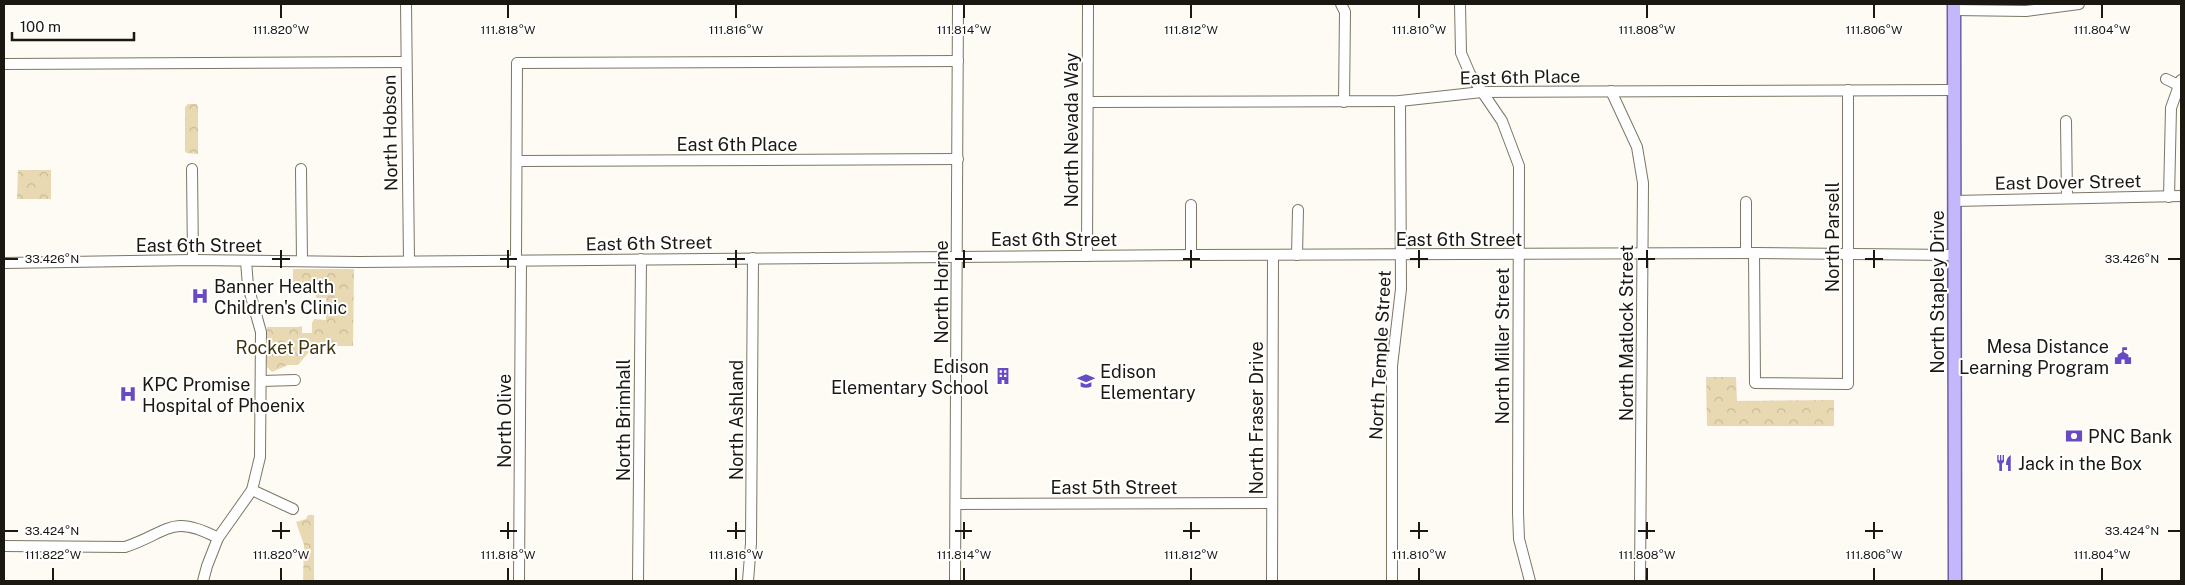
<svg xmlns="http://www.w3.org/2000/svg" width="2185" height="585" viewBox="0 0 2185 585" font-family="'Public Sans',sans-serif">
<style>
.forest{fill:url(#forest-crowns)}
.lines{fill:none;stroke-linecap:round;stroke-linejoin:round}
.minor-casing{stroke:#7c7665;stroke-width:12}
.major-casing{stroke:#6e60a7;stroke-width:15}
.minor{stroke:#fff;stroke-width:10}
.major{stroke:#c4b7fb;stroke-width:12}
.ticks{fill:none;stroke:#1a1811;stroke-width:2}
.labels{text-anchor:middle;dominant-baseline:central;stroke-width:4;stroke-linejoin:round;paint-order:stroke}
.street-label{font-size:18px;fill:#1a1811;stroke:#fff}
.poi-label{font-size:18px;fill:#1a1811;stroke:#fff;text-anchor:start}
.park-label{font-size:18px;fill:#40330f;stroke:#fff}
.ticks-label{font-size:12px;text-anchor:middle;fill:#1a1811;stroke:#fff;stroke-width:4;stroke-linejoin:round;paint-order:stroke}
</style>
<defs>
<pattern id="forest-crowns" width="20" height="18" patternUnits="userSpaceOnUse" patternTransform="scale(1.25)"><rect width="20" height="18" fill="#e9d9b3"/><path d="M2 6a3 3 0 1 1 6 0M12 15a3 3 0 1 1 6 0" fill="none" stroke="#c7ba99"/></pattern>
</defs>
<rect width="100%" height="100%" fill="#fefbf4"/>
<!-- forest -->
<g class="forest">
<path d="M 188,104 L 197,104 L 198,108 L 198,154 L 187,153 L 185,151 L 185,107 Z"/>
<path d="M 18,170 L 51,170 L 51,199 L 17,199 Z"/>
<path d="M 293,269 L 354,269 L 353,346 L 314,346 L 298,365 L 288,365 L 272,372 L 267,367 L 267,327 L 298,327 L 302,326 L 302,333 L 312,333 L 312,323 L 314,319 L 326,320 L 326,298 L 316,298 L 315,284 L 293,282 Z"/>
<path d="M 1706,377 L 1736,377 L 1737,401 L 1834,400 L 1834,426 L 1707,426 Z"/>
<path d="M 308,515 L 314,515 L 314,581 L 303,581 L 304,545 L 296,522 L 306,519 Z"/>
</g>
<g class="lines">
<!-- minor casing -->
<g class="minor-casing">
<g id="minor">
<path d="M 406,4 L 409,261"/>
<path d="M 1341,4 L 1345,12 L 1344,102"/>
<path d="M 1460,4 L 1461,53 L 1470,74 L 1502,121 L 1519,166 L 1518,513 L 1519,539 L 1530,581"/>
<path d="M 1954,10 L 2026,11 L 2079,4"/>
<path d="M 4,64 L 405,62"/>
<path d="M 2166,79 L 2178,85"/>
<path d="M 1611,91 L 1637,147 L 1643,183 L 1640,581"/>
<path d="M 1088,102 L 1400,101 L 1482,92 L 1954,90"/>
<path d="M 2066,121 L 2067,198"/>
<path d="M 517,161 L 958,159"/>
<path d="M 192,169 L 193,260"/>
<path d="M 301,169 L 302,261"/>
<path d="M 2169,197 L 2171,108 L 2181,80"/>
<path d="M 1954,201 L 2181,196"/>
<path d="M 1746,202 L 1746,253"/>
<path d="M 1191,205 L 1191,255"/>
<path d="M 1754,253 L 1755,383 L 1848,384 L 1848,90"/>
<path d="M 1297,255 L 1298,210"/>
<path d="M 1087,256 L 1088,4"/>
<path d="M 516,261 L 517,63 L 958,61"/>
<path d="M 4,263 L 193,260 L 359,262 L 1191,255 L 1754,253 L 1954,255"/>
<path d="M 262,381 L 295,380"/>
<path d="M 252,490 L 293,509"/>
<path d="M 956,504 L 1272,503"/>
<path d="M 4,546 L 125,547 C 168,533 170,513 218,538"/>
<path d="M 203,581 L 207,566 L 218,538 L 252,490 L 260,457 L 261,332 L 248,286 L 246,261"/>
<path d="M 519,581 L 521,261"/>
<path d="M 638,581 L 641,259"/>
<path d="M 748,581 L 751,543 L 753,258"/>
<path d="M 955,581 L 958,4"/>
<path d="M 1272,581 L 1273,255"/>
<path d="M 1392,581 L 1392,366 L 1401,289 L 1400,101"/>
</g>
</g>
<!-- major casing -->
<g class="major-casing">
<path id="major" d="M 1954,4 L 1955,581"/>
</g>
<!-- minor -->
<use href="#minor" class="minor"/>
<!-- major -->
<use href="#major" class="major"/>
</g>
<!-- ticks -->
<path class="ticks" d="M 281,5 L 281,18M 508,5 L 508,18M 736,5 L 736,18M 964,5 L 964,18M 1191,5 L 1191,18M 1419,5 L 1419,18M 1647,5 L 1647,18M 1874,5 L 1874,18M 2102,5 L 2102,18M 281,250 L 281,268M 508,250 L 508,268M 736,250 L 736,268M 964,250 L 964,268M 1191,250 L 1191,268M 1419,250 L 1419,268M 1647,250 L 1647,268M 1874,250 L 1874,268M 5,259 L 18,259M 272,259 L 290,259M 500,259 L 517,259M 727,259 L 745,259M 955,259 L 972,259M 1183,259 L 1200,259M 1410,259 L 1428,259M 1638,259 L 1655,259M 1865,259 L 1883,259M 2168,259 L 2180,259M 281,522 L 281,539M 508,522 L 508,539M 736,522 L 736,539M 964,522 L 964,539M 1191,522 L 1191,539M 1419,522 L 1419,539M 1647,522 L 1647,539M 1874,522 L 1874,539M 5,531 L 18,531M 272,531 L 290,531M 500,531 L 517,531M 727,531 L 745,531M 955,531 L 972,531M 1183,531 L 1200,531M 1410,531 L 1428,531M 1638,531 L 1655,531M 1865,531 L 1883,531M 2168,531 L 2180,531M 53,568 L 53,580M 281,568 L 281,580M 508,568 L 508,580M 736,568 L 736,580M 964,568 L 964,580M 1191,568 L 1191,580M 1419,568 L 1419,580M 1647,568 L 1647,580M 1874,568 L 1874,580M 2102,568 L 2102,580"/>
<!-- icons -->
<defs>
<g id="hospital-bare" transform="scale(1.35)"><path d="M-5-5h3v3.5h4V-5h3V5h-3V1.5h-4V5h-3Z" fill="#684ac3" stroke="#fff" stroke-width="2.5" paint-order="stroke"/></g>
<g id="civic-bare" transform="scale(1.35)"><path d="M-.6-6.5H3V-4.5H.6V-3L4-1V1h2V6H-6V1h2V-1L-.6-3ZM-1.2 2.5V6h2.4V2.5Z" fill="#684ac3" stroke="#fff" stroke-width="2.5" paint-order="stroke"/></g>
<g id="building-bare" transform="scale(1.35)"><path d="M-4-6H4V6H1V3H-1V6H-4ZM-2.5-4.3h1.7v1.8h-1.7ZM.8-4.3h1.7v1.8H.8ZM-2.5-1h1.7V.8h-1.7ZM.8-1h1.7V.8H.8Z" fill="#684ac3" stroke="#fff" stroke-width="2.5" paint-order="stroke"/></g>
<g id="school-bare" transform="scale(1.35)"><path d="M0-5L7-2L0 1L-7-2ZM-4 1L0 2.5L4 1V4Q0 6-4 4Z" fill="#684ac3" stroke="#fff" stroke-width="2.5" paint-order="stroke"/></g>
<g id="bank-bare" transform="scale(1.35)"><path d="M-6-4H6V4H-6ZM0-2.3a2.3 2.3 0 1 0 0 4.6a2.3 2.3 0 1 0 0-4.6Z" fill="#684ac3" stroke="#fff" stroke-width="2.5" paint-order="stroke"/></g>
<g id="restaurant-bare" transform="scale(1.35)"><path d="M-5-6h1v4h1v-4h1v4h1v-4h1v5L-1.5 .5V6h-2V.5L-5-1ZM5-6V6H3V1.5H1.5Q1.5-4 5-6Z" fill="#684ac3" stroke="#fff" stroke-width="2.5" paint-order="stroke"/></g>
</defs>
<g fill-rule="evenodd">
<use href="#hospital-bare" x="200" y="296"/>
<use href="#civic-bare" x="2123" y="356"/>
<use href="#building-bare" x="1003" y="376"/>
<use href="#school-bare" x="1086" y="381"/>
<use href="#hospital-bare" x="128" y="394"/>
<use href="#bank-bare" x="2074" y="436"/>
<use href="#restaurant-bare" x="2004" y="463"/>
</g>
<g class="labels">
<!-- street labels -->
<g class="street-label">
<text transform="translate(1520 77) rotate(-1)">East 6th Place</text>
<text transform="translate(1071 130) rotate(-90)">North Nevada Way</text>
<text transform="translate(390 133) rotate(-91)">North Hobson</text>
<text x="737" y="144">East 6th Place</text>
<text transform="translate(2068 182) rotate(-1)">East Dover Street</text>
<text transform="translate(1832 237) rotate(-90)">North Parsell</text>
<text x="1054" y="239">East 6th Street</text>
<text x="1459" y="239">East 6th Street</text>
<text transform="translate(649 243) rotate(-1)">East 6th Street</text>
<text x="199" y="245">East 6th Street</text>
<text transform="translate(941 292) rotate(-90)">North Horne</text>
<text transform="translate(1937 292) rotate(-90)">North Stapley Drive</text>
<text transform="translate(1626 333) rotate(-90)">North Matlock Street</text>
<text transform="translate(1502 346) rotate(-90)">North Miller Street</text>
<text transform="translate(1380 355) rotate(-87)">North Temple Street</text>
<text transform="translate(1256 418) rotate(-90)">North Fraser Drive</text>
<text transform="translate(623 420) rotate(-90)">North Brimhall</text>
<text transform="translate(736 420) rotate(-90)">North Ashland</text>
<text transform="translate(504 421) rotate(-90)">North Olive</text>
<text x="1114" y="487">East 5th Street</text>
</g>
<!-- poi labels -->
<g class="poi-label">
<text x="214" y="286">Banner Health<tspan x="214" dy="21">Children's Clinic</tspan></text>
<text x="2109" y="346" text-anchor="end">Mesa Distance<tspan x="2109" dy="21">Learning Program</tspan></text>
<text x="989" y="366" text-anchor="end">Edison<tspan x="989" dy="21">Elementary School</tspan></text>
<text x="1100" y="371">Edison<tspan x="1100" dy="21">Elementary</tspan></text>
<text x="142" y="384">KPC Promise<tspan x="142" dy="21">Hospital of Phoenix</tspan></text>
<text x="2088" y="436">PNC Bank</text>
<text x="2018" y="463">Jack in the Box</text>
</g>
<!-- park labels -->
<g class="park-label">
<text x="286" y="347">Rocket Park</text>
</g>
</g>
<g class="ticks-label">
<text x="281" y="34">111.820°W</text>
<text x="508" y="34">111.818°W</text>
<text x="736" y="34">111.816°W</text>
<text x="964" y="34">111.814°W</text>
<text x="1191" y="34">111.812°W</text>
<text x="1419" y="34">111.810°W</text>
<text x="1647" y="34">111.808°W</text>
<text x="1874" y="34">111.806°W</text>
<text x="2102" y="34">111.804°W</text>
<text x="52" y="263">33.426°N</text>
<text x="2132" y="263">33.426°N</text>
<text x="52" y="535">33.424°N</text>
<text x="2132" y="535">33.424°N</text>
<text x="53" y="559">111.822°W</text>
<text x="281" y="559">111.820°W</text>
<text x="508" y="559">111.818°W</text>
<text x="736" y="559">111.816°W</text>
<text x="964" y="559">111.814°W</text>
<text x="1191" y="559">111.812°W</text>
<text x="1419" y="559">111.810°W</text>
<text x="1647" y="559">111.808°W</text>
<text x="1874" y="559">111.806°W</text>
<text x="2102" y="559">111.804°W</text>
</g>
<!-- border -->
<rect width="2185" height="585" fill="none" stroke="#1a1811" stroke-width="10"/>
<!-- scale -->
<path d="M12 32v8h122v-8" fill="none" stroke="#1a1811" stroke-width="2.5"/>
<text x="20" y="32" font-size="15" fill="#1a1811" stroke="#ffffff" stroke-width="4" paint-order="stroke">100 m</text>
</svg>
